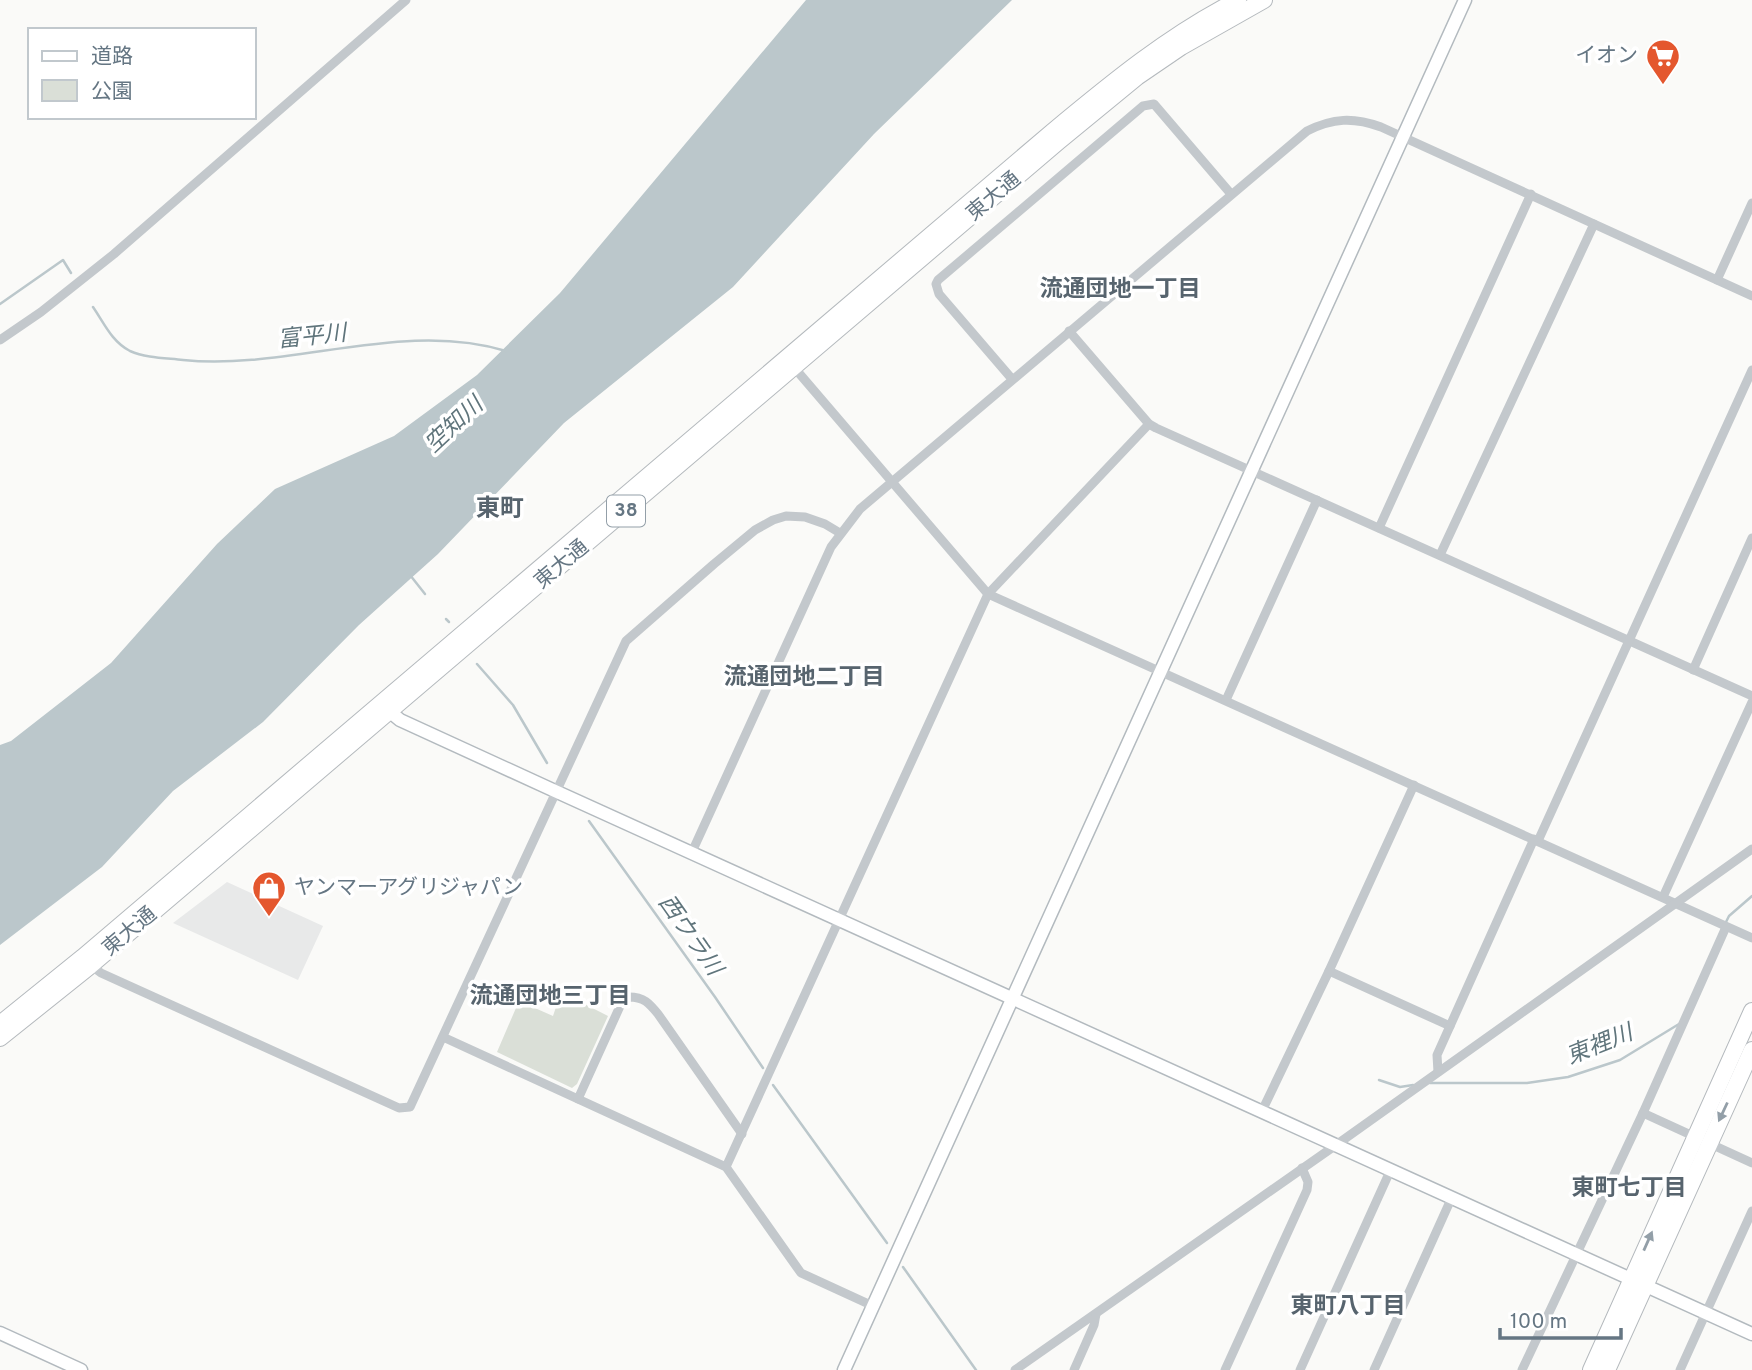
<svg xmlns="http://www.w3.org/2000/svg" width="1752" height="1370" viewBox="0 0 1752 1370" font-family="Overpass,'Noto Sans JP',sans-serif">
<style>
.built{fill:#e8e9e9}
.green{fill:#dadfd7}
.water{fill:#bbc7cb}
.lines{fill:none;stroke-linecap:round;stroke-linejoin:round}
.stream{stroke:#bbc7cb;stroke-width:2.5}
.secondary-casing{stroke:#b3babf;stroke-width:15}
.highway-casing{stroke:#b4b9bd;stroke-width:18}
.street{stroke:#c3c8cc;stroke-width:9}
.secondary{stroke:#fff;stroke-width:12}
.highway{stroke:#fff;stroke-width:16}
.oneway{fill:#939fa8}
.labels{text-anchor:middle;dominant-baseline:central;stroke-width:7;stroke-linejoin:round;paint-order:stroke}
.shield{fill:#fff;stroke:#939fa8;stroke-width:2}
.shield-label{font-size:19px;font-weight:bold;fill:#657683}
.poi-label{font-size:21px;fill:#657683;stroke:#fff;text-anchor:end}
.street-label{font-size:21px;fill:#657683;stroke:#fff}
.neighbourhood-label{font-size:23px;font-weight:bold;fill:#57646e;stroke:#fff}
.water-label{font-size:23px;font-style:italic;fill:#60757c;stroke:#fff}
.quarter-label{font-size:24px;font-weight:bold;fill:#57646e;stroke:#fff}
</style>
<rect width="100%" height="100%" fill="#fafaf8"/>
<!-- built -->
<path class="built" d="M 227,882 L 323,926 L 298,980 L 173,923 Z"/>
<!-- green -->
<path class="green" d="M 561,992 L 608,1016 L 577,1084 L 572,1088 L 497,1052 L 519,1001 L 553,1016 Z"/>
<!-- water -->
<path class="water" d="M 806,0 L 1012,0 L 874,134 L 733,287 L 564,423 L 438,554 L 359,625 L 263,722 L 173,791 L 102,867 L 0,945 L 0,745 L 11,741 L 111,663 L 217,544 L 275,489 L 394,436 L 477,375 L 560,293 Z"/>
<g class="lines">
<!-- stream -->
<g class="stream">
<path d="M 0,304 L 63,260 L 71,273"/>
<path d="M 93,307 C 104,323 112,342 130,351 C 146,358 165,358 183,360 C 289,371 402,319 506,351"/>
<path d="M 410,575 L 425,594"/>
<path d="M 446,619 L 449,622"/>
<path d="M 477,664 L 513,705 L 547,763"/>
<path d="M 589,821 L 715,997 L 763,1068"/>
<path d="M 1726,922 L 1729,916 L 1752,896"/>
<path d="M 1379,1080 L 1400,1087 L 1413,1085"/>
<path d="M 1430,1083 L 1527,1083 L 1568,1077 L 1620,1060 L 1679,1024"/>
<path d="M 773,1085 L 887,1243"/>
<path d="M 903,1267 L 976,1370"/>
</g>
<!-- secondary casing -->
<g class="secondary-casing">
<g id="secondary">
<path d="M 383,706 L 400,720 L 555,791 L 1752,1334"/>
<path d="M 0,1333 L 81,1370"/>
<path d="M 844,1370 L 1465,0"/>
</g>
</g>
<!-- highway casing -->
<g class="highway-casing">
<g id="highway">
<path d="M 0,1024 L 83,957 L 1052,132 C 1111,83 1169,35 1238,0"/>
<path d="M 0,1038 L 90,966 L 1058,142 L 1137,77 L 1181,47 L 1264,0"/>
<path d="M 1591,1370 L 1752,1011"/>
<path d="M 1607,1370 L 1752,1050"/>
</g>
</g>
<!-- street -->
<g class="street">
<path d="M 1717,280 L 1752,203"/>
<path d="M 1069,331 L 1149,424 L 1156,428 L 1752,696"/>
<path d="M 0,340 L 41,312 L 114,254 L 406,0"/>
<path d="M 792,365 L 988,594 L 1752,938"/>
<path d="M 1012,379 L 939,294 L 936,284 L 938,280 L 1143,106 L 1154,104 L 1231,194"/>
<path d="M 1379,528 L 1531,194"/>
<path d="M 1440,555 L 1594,224"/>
<path d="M 1693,670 L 1752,538"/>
<path d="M 1226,700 L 1317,500"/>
<path d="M 1538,841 L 1752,370"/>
<path d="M 692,852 L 831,547 L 860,509 L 1307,131 C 1333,118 1353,117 1381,127 L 1752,296"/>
<path d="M 1663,897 L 1752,702"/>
<path d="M 89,964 L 101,973 L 399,1108 L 410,1107 L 626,641 L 714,564 L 755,530 L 773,520 L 786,516 L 805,517 L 825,524 L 840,533"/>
<path d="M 1329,971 L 1450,1026"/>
<path d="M 443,1037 L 726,1167 L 801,1273 L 873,1306"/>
<path d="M 1438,1072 L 1437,1055 L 1534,839"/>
<path d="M 578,1099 L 621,1004 L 629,997 C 644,997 649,1003 658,1014 L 742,1134"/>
<path d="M 1262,1111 L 1329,971 L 1414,785"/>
<path d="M 1643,1113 L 1752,1163"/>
<path d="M 726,1167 L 988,594 L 1149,424"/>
<path d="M 1015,1370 L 1336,1145 L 1752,849"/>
<path d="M 1074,1370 L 1094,1325 L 1096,1314"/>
<path d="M 1225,1370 L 1307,1190 L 1308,1182 L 1302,1168"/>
<path d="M 1300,1370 L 1391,1169"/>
<path d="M 1374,1370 L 1452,1197"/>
<path d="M 1522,1370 L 1643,1113 L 1726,927"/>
<path d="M 1680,1370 L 1752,1211"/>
</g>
<!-- secondary -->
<use href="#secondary" class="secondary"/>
<!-- highway -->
<use href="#highway" class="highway"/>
</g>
<!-- one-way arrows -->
<defs><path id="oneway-solid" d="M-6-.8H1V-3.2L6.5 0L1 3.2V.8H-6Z" transform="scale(1.75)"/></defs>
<g class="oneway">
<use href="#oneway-solid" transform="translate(1723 1112) rotate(115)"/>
<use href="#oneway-solid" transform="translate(1648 1241) rotate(-66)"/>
</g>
<!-- icons -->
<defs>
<g id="supermarket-pin" transform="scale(1.75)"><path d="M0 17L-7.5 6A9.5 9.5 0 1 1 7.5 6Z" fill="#e4572e" stroke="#fff"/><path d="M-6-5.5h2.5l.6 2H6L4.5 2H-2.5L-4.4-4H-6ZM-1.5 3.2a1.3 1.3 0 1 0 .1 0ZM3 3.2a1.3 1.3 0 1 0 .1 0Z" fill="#fff"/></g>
<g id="shop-pin" transform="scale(1.75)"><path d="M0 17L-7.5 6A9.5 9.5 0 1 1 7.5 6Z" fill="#e4572e" stroke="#fff"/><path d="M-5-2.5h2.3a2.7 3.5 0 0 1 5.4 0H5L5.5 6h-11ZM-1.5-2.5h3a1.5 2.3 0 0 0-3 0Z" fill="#fff"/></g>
</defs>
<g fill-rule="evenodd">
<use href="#supermarket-pin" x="1663" y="56"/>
<use href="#shop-pin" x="269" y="888"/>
</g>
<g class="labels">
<!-- shield labels -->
<rect class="shield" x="607" y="495.5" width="38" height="31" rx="5"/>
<g class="shield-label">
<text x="626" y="511">38</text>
</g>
<!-- poi labels -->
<g class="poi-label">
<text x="1638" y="56">イオン</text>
<text x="294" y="888" text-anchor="start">ヤンマーアグリジャパン</text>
</g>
<!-- street labels -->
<g class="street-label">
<text transform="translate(994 197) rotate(-40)">東大通</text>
<text transform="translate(562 565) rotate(-40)">東大通</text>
<text transform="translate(130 932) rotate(-40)">東大通</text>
</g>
<!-- neighbourhood labels -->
<g class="neighbourhood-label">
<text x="1120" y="290">流通団地一丁目</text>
<text x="804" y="678">流通団地二丁目</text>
<text x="550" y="997">流通団地三丁目</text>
<text x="1629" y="1189">東町七丁目</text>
<text x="1348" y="1307">東町八丁目</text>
</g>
<!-- water labels -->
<g class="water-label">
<text transform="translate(312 338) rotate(-6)">富平川</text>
<text transform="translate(455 426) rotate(-43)">空知川</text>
<text transform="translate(689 936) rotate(55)">西ウラ川</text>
<text transform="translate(1600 1046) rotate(-22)">東裡川</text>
</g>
<!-- quarter labels -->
<g class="quarter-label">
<text x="500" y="510">東町</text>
</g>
</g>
<!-- legend -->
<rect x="28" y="28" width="228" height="91" fill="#ffffff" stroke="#c1c8cd" stroke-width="2"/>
<rect x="42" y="51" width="35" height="10" fill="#ffffff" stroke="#c1c8cd" stroke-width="2"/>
<text x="91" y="63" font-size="21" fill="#657683">道路</text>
<rect x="42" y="80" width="35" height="21" fill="#dadfd7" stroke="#c1c8cd" stroke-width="2"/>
<text x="91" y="98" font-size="21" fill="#657683">公園</text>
<!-- scale -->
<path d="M1500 1328v10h121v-10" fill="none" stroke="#657683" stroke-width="3.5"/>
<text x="1510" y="1328" font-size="21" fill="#657683" stroke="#ffffff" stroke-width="5" paint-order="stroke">100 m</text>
</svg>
